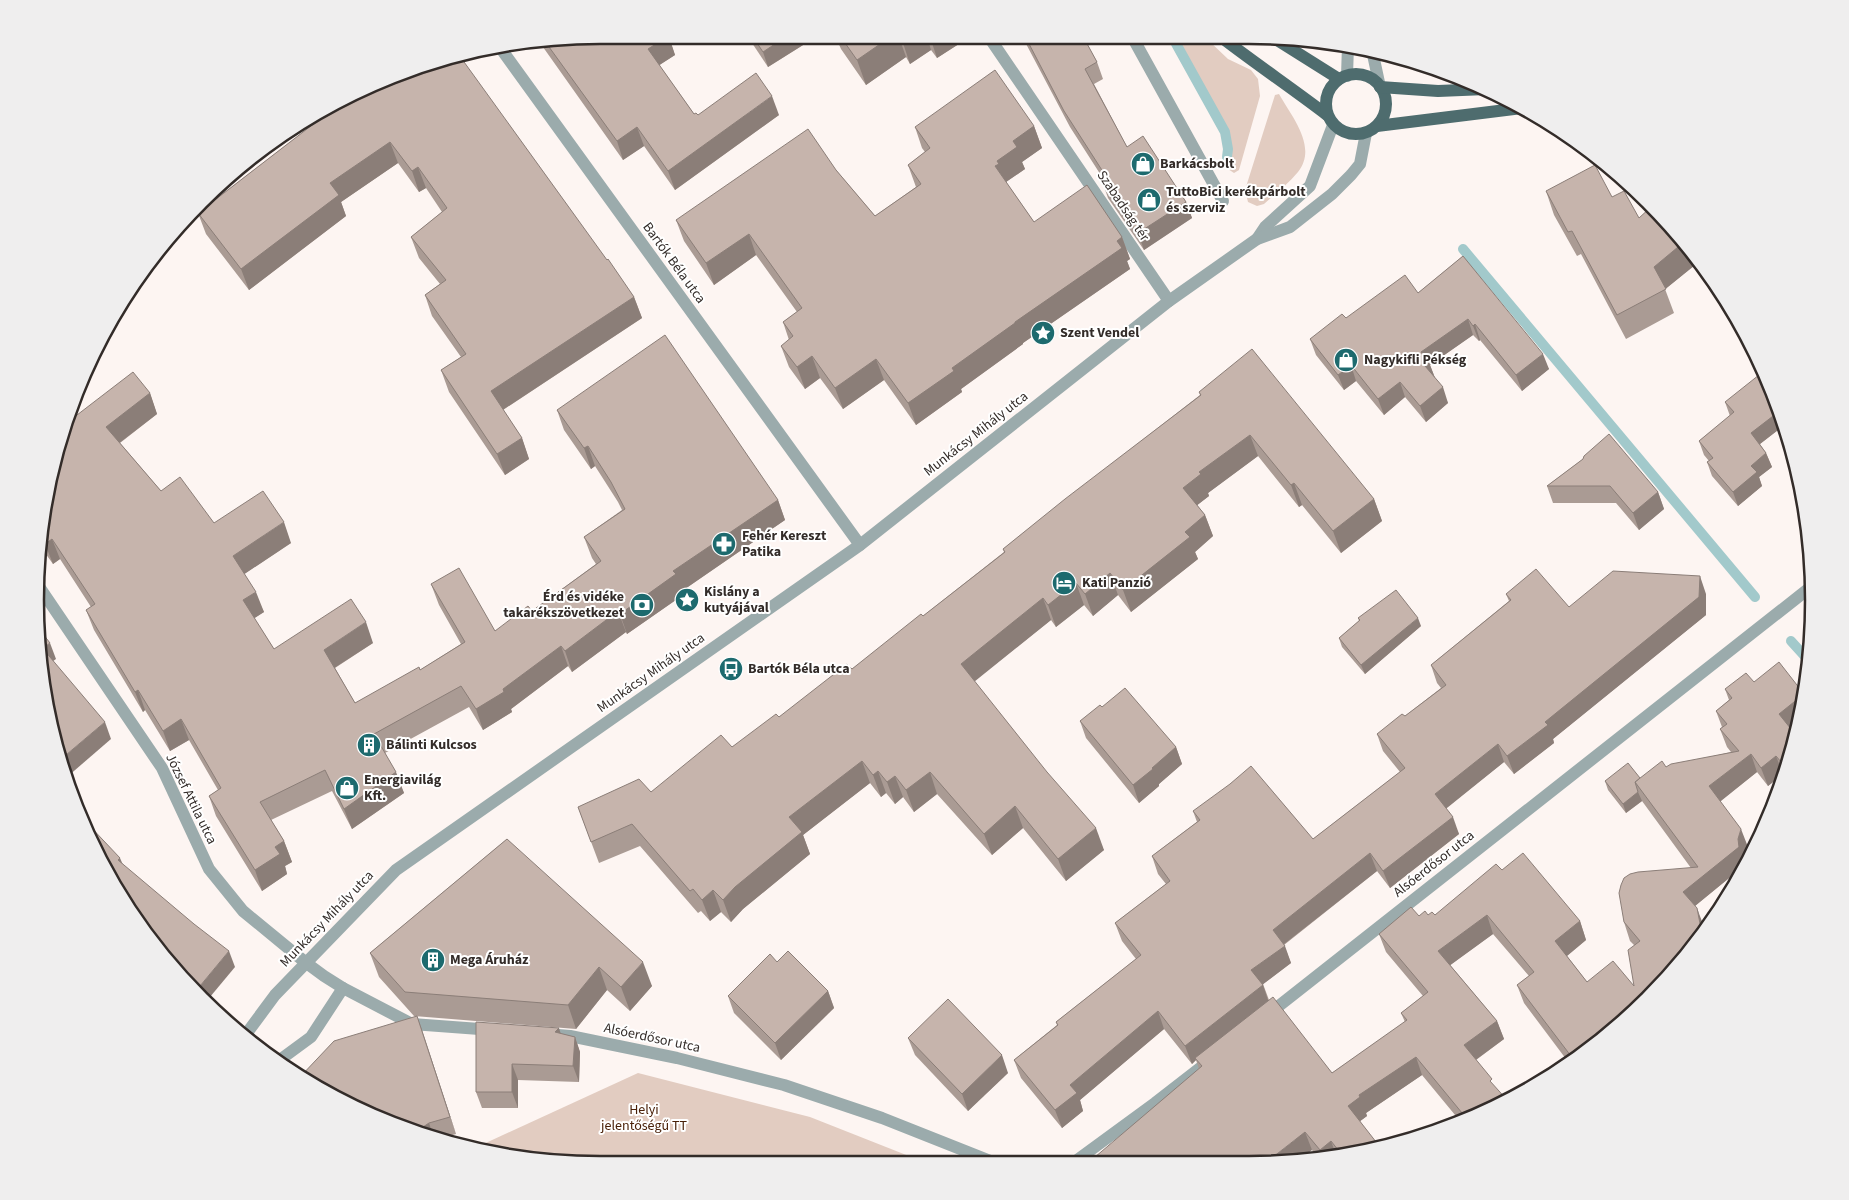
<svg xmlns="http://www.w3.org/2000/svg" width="1849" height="1200" viewBox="0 0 1849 1200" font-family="'Source Sans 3',sans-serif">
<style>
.green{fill:#e2ccc1}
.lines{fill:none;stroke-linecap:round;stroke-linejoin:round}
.stream{stroke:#a2c9cb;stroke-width:10}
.minor{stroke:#9babac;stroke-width:12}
.major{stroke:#4e6c6e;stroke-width:12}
.wall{fill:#aa9b94}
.shaded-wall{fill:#8b7e78}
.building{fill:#c6b4ac;stroke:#8b7e78}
.labels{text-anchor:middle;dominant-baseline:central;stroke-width:4;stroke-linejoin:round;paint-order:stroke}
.poi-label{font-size:14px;font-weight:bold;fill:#332c29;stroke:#fff;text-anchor:start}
.street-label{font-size:14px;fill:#332c29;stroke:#fff}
.park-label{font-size:14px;fill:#492008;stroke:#fff}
.rim{fill:none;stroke:#332c29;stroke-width:2.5}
</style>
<rect width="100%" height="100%" fill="#fdf5f2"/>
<!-- green -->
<g class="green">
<path d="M 1169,40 L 1208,40 L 1228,59 L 1251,70 L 1258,79 L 1260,96 L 1239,170 L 1234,173 L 1228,169 L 1226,142 Z"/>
<path d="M 1279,94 C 1292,117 1318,147 1298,172 C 1288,184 1275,194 1264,204 L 1257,206 L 1248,202 L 1245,190 L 1275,95 Z"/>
<path d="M 638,1073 L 810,1117 L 924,1162 L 527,1160 L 477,1147 Z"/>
</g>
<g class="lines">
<!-- stream -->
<g class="stream">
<path d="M 1174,40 L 1225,132 L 1228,149 L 1227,157"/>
<path d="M 1463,249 L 1755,597"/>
<path d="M 1791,641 L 1810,662"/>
</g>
<!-- minor -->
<g class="minor">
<path d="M 991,40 L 1169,301"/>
<path d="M 1134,40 L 1223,201"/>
<path d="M 499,46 L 860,545"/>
<path d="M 1372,50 L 1380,87"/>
<path d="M 1347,76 L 1348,45"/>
<path d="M 1257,239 L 1265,227 L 1310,186 L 1333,125"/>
<path d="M 36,582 L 162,768 L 209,869 L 243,911 L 305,962 L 324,976 L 343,988 L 412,1024 L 493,1030"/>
<path d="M 1266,1016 L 1812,586"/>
<path d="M 558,1035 L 570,1036 L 677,1058 L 784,1085 L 882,1118 L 993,1162"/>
<path d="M 244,1037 L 275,995 L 396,870 L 860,545 L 1169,301 L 1257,239 L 1290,227 L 1332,194 L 1351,175 L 1360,164 L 1366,133"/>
<path d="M 277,1062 L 311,1037 L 343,988"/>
<path d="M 1073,1163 L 1155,1103 L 1213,1058"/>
</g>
<!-- major -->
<g class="major">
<path d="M 1225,40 C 1259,66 1293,89 1327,115"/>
<path d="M 1277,40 L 1339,79"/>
<circle cx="1356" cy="104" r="30"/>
<path d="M 1380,87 L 1438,91 L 1486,89"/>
<path d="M 1377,126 L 1522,108"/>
</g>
</g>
<!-- wall -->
<g class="wall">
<path d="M 538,40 L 670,40 L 675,55 L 659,65 L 694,114 L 698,115 L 779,115 L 675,190 L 644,146 L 623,160 Z"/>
<path d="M 750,40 L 811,40 L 768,67 Z"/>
<path d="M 837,40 L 965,40 L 937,58 L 931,50 L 910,64 L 906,57 L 866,85 L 841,49 Z"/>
<path d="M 1024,40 L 1085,40 L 1097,62 L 1103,79 L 1094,84 L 1127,147 L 1186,202 L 1192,218 L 1144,250 L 1108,198 L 1102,181 L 1104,180 L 1070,127 Z"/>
<path d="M 419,65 L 634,297 L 642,318 L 503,410 L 522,438 L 529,459 L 505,475 L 449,392 L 441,370 L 461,357 L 432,316 L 425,295 L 440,284 L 419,258 L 411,237 L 442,212 L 426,188 L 419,192 L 398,163 L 341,202 L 346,216 L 249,290 L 206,234 L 198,213 L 324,116 L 322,113 Z"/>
<path d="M 1034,126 L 1042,148 L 1022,162 L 1025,169 L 1006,182 L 1034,222 L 1122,237 L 1130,259 L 1127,261 L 1130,269 L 1023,343 L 1023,344 L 961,389 L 962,392 L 916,425 L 884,380 L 843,409 L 820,378 L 805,389 L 789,367 L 781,346 L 789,340 L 783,322 L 797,312 L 756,255 L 714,285 L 684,241 L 676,220 L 836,170 L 875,216 L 916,187 L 908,165 L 925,152 L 922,148 L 915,127 Z"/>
<path d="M 1546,191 L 1612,197 L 1639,218 L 1697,256 L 1700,261 L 1665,289 L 1674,313 L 1626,339 L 1581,254 L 1577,256 L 1554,215 Z"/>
<path d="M 1463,256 L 1549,369 L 1522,391 L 1480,340 L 1479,341 L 1473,335 L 1430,365 L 1435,378 L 1448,403 L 1426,422 L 1405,397 L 1384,415 L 1356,381 L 1344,390 L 1316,355 L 1310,339 L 1346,318 L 1418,293 Z"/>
<path d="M 1199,392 L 1374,499 L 1382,521 L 1341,553 L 1302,505 L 1299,507 L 1258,456 L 1208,493 L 1209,496 L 1197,505 L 1205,515 L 1213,536 L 1195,552 L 1198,559 L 1131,612 L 1118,595 L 1093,616 L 1084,605 L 1056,627 L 1051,620 L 974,681 L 1104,850 L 1066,881 L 1023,828 L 992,855 L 937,794 L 914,812 L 903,797 L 895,804 L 886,793 L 881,797 L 870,783 L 803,835 L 810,854 L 743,909 L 731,922 L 721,912 L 710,921 L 701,911 L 698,913 L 640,846 L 599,863 L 578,807 L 651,792 L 732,747 L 779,717 L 852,669 L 923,616 L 1004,552 L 1003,549 L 1200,395 Z"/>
<path d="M 150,393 L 157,414 L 120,443 L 161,491 L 214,523 L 291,543 L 244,574 L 264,612 L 254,618 L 274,649 L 373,643 L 335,668 L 355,703 L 420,670 L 461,644 L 439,605 L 431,584 L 495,631 L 532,611 L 596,564 L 592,558 L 584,537 L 622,510 L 618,502 L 595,466 L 591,469 L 564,430 L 557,410 L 778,500 L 785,520 L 682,591 L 683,595 L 627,634 L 626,632 L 572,672 L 568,666 L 511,709 L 512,712 L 483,730 L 469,707 L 385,753 L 404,793 L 352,829 L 332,791 L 271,820 L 284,841 L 292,862 L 285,866 L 287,874 L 262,891 L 216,816 L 209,796 L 218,790 L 189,740 L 170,751 L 145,710 L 143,712 L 94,630 L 86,610 L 91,607 L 60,559 L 53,564 L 40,546 L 64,425 Z"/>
<path d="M 1725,402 L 1780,420 L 1782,427 L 1760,444 L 1766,453 L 1772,467 L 1759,477 L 1762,486 L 1738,506 L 1712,476 L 1707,462 L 1709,461 L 1704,455 L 1699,441 L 1730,416 Z"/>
<path d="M 1583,459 L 1658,492 L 1664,509 L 1639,530 L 1616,503 L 1553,503 L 1547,486 Z"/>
<path d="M 1506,594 L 1569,607 L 1706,594 L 1706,615 L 1553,739 L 1554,743 L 1514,774 L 1504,762 L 1446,808 L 1459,834 L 1390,888 L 1377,871 L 1284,945 L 1291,963 L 1263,984 L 1269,1000 L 1332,1073 L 1405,1022 L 1401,1013 L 1423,996 L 1386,952 L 1379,934 L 1419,916 L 1435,915 L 1502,870 L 1580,921 L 1586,940 L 1567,956 L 1587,982 L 1634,986 L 1634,945 L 1630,941 L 1624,922 L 1691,868 L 1642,801 L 1626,813 L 1608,790 L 1605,781 L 1640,778 L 1666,767 L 1731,752 L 1727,747 L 1720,729 L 1722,727 L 1716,711 L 1729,700 L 1725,689 L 1754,682 L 1804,694 L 1804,695 L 1798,722 L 1790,728 L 1795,734 L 1785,777 L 1783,774 L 1768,786 L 1757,772 L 1720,801 L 1748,847 L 1745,857 L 1745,865 L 1695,906 L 1704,927 L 1593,1048 L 1569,1063 L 1524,1003 L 1517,985 L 1529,976 L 1493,934 L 1450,965 L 1497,1021 L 1504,1039 L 1476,1060 L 1499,1107 L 1460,1121 L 1422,1075 L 1366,1113 L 1367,1116 L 1360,1121 L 1378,1149 L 1318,1158 L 1312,1150 L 1199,1069 L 1196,1060 L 1192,1064 L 1164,1029 L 1080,1100 L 1083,1111 L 1062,1128 L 1021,1078 L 1014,1060 L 1057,1025 L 1056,1022 L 1136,959 L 1122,941 L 1115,923 L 1166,884 L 1158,874 L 1152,856 L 1197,822 L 1193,811 L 1313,839 L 1400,772 L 1383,751 L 1377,734 L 1405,716 L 1441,688 L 1437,683 L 1431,665 L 1509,601 Z"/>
<path d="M 1358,618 L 1421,626 L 1365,674 L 1342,647 L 1339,638 L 1359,621 Z"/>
<path d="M 1102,707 L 1176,747 L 1182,764 L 1159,784 L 1159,786 L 1139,803 L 1086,738 L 1080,721 Z"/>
<path d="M 507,839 L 652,986 L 630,1011 L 607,990 L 576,1029 L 414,1016 L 379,977 L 370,953 Z"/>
<path d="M 777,962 L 828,991 L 834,1008 L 781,1060 L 734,1013 L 728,996 Z"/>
<path d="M 417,1016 L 456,1134 L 443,1138 L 384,1122 Z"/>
<path d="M 476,1022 L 561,1034 L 575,1037 L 580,1052 L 579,1082 L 518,1080 L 518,1108 L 482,1108 L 476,1092 Z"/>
<path d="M 908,1038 L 1008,1073 L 968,1111 L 915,1055 Z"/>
</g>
<!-- shaded-wall -->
<g class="shaded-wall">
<path d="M 662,40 L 670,40 L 675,55 L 655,68 L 648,49 Z"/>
<path d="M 781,40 L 811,40 L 768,67 L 763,52 Z"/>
<path d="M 886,40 L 900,40 L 906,57 L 866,85 L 857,60 Z"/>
<path d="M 902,40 L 928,40 L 931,50 L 910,64 Z"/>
<path d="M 931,40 L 965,40 L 937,58 Z"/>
<path d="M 772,96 L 779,115 L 675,190 L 668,171 Z"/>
<path d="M 1034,126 L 1042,148 L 1022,162 L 1025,169 L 1006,182 L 995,166 L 997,161 L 1013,141 Z"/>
<path d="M 637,127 L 644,146 L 623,160 L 617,141 Z"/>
<path d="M 390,142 L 398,163 L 341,202 L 346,216 L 249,290 L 241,269 L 330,183 Z"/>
<path d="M 418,167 L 426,188 L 419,192 L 412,171 Z"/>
<path d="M 1186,202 L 1192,218 L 1144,250 L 1138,233 Z"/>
<path d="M 749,234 L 756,255 L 714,285 L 706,263 Z"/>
<path d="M 1122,237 L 1130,259 L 1127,261 L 1130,269 L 1023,343 L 1023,344 L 961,389 L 962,392 L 916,425 L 908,403 L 952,368 L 1015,322 Z"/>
<path d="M 1684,242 L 1697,256 L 1700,261 L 1663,291 L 1654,267 Z"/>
<path d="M 634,297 L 642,318 L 498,413 L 491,391 Z"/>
<path d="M 1468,319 L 1473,335 L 1430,365 L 1435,378 L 1431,382 L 1421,352 Z"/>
<path d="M 1475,324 L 1480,340 L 1479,341 L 1473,326 Z"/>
<path d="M 1543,354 L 1549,369 L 1522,391 L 1516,375 Z"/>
<path d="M 812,356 L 820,378 L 805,389 L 797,367 Z"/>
<path d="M 876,359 L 884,380 L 843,409 L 835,388 Z"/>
<path d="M 1351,365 L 1356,381 L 1344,390 L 1338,375 Z"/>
<path d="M 1400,382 L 1405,397 L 1384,415 L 1378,399 Z"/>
<path d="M 1443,387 L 1448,403 L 1426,422 L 1420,406 Z"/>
<path d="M 150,393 L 157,414 L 114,447 L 106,427 Z"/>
<path d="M 1776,405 L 1782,419 L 1780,420 L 1782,427 L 1756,447 L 1751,433 L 1773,408 Z"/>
<path d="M 1250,435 L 1258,456 L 1208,493 L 1209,496 L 1191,510 L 1183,488 L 1199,472 Z"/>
<path d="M 522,438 L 529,459 L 505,475 L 497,454 Z"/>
<path d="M 588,446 L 595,466 L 591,469 L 584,448 Z"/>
<path d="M 1766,453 L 1772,467 L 1759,477 L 1762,486 L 1738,506 L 1733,492 L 1751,466 Z"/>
<path d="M 1294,483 L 1302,505 L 1299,507 L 1291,485 Z"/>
<path d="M 1658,492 L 1664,509 L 1639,530 L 1633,513 Z"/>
<path d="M 1374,499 L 1382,521 L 1341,553 L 1333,531 Z"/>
<path d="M 778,500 L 785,520 L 682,591 L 683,595 L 627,634 L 620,614 L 673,571 Z"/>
<path d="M 1205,515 L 1213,536 L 1195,552 L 1198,559 L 1131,612 L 1123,590 L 1185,532 Z"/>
<path d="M 284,522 L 291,543 L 240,577 L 233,556 Z"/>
<path d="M 52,539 L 60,559 L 53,564 L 45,544 Z"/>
<path d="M 1110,573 L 1118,595 L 1093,616 L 1085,594 Z"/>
<path d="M 1700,576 L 1706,594 L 1706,615 L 1553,739 L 1554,743 L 1514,774 L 1507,756 L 1545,722 Z"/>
<path d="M 1076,583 L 1084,605 L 1056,627 L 1048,605 Z"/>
<path d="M 256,592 L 264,612 L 250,621 L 243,600 Z"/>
<path d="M 1043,598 L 1051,620 L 969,686 L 961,664 Z"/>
<path d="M 618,611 L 626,632 L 572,672 L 565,651 Z"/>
<path d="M 1418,618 L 1421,626 L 1365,674 L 1361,665 Z"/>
<path d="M 366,622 L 373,643 L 331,670 L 324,650 Z"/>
<path d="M 50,643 L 56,659 L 49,664 L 43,648 Z"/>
<path d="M 561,646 L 568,666 L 511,709 L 512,712 L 483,730 L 476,709 Z"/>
<path d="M 138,690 L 145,710 L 143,712 L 135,692 Z"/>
<path d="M 1804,694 L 1804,695 L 1798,722 L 1786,732 L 1779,714 Z"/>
<path d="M 181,719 L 189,740 L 170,751 L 163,731 Z"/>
<path d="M 105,722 L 111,739 L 67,777 L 60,760 Z"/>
<path d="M 1498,744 L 1504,762 L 1442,812 L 1435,794 Z"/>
<path d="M 1176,747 L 1182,764 L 1159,784 L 1159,786 L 1139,803 L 1133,785 L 1152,768 Z"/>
<path d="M 1751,754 L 1757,772 L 1716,805 L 1709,786 Z"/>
<path d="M 1776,756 L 1783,774 L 1768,786 L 1761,768 Z"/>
<path d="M 862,761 L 870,783 L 803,835 L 810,854 L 743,909 L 731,922 L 723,900 L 789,817 Z"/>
<path d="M 878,771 L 886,793 L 881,797 L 873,775 Z"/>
<path d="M 396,772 L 404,793 L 352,829 L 344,809 Z"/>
<path d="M 930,772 L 937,794 L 914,812 L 906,790 Z"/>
<path d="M 895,776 L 903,797 L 895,804 L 887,782 Z"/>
<path d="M 1638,792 L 1642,801 L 1626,813 L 1623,804 Z"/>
<path d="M 1015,806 L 1023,828 L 992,855 L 984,834 Z"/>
<path d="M 1453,817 L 1459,834 L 1390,888 L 1383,871 Z"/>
<path d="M 1096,828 L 1104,850 L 1066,881 L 1058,859 Z"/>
<path d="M 1741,829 L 1748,847 L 1745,857 L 1745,865 L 1690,910 L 1683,892 L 1738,839 Z"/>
<path d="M 284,841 L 292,862 L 285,866 L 287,874 L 262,891 L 255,870 L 275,847 Z"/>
<path d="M 1370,853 L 1377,871 L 1279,948 L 1273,930 Z"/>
<path d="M 120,858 L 127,874 L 118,860 Z"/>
<path d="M 713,890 L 721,912 L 710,921 L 702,900 Z"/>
<path d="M 1697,908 L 1704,927 L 1705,930 L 1702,934 Z"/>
<path d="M 1487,915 L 1493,934 L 1445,969 L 1438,951 Z"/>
<path d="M 1580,921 L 1586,940 L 1562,960 L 1555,941 Z"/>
<path d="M 1285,946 L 1291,963 L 1258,988 L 1251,970 Z"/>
<path d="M 229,951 L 235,967 L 205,1003 L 195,992 Z"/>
<path d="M 643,962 L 652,986 L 630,1011 L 621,987 Z"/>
<path d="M 599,967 L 607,990 L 576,1029 L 568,1005 Z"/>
<path d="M 1263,985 L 1269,1003 L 1195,1058 L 1196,1060 L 1192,1064 L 1185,1046 Z"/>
<path d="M 828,991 L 834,1008 L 781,1060 L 775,1043 Z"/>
<path d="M 1158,1011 L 1164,1029 L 1080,1100 L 1083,1111 L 1062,1128 L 1055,1110 L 1070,1085 Z"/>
<path d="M 417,1016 L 423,1033 L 456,1134 L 450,1117 Z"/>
<path d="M 1497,1021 L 1504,1039 L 1470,1064 L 1464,1045 Z"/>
<path d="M 559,1028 L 564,1044 L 555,1032 Z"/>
<path d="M 575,1037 L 580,1052 L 579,1082 L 573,1066 Z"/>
<path d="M 1002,1055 L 1008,1073 L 968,1111 L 962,1094 Z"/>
<path d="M 1416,1057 L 1422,1075 L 1366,1113 L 1367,1116 L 1355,1125 L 1348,1106 L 1359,1095 Z"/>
<path d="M 512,1064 L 518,1080 L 518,1108 L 512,1092 Z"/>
<path d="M 429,1123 L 433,1135 L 417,1131 Z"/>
<path d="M 1305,1132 L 1312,1150 L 1297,1162 L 1286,1164 L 1264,1164 Z"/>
<path d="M 1331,1141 L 1336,1155 L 1322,1158 L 1320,1150 Z"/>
</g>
<!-- building -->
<g class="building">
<path d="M 544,40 L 662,40 L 648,49 L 694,114 L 696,113 L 698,115 L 756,73 L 772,96 L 668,171 L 637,127 L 617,141 Z"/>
<path d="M 755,40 L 781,40 L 763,52 Z"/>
<path d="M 843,40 L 886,40 L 857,60 Z"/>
<path d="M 1027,40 L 1085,40 L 1097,62 L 1085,69 L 1127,147 L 1143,136 L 1186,202 L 1138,233 L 1102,181 L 1107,178 L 1064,111 Z"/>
<path d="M 459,55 L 607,260 L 608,259 L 634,297 L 491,391 L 522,438 L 497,454 L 441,370 L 466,354 L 425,295 L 446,280 L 411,237 L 447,208 L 418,167 L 412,171 L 390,142 L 330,183 L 339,195 L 241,269 L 198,213 L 329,112 L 328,110 L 419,65 Z"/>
<path d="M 995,70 L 1034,126 L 1013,141 L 1017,147 L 997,161 L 999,164 L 995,166 L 1034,222 L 1087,185 L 1122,237 L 1117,241 L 1122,248 L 1015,322 L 1015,323 L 952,368 L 954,371 L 908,403 L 876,359 L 835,388 L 812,356 L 797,367 L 781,346 L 793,336 L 783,322 L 802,308 L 749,234 L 706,263 L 676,220 L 808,129 L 836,170 L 875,216 L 921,184 L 908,165 L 930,148 L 915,127 Z"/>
<path d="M 1595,165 L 1612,197 L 1624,191 L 1639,218 L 1651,207 L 1684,242 L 1654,267 L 1666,289 L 1617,315 L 1572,231 L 1568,232 L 1546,191 Z"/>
<path d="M 1463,256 L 1543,354 L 1516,375 L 1475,324 L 1473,326 L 1468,319 L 1421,352 L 1429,363 L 1425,366 L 1443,387 L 1420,406 L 1400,382 L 1378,399 L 1351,365 L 1338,375 L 1310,339 L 1342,314 L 1346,318 L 1405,275 L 1418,293 Z"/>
<path d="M 665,335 L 778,500 L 673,571 L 676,574 L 620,614 L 618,611 L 565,651 L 561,646 L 503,689 L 504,692 L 476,709 L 461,686 L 374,734 L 396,772 L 344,809 L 325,770 L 260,802 L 284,841 L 275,847 L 280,854 L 255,870 L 209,796 L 221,788 L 181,719 L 163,731 L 138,690 L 135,692 L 86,610 L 95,604 L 52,539 L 45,544 L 41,538 L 64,425 L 133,372 L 150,393 L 106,427 L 161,491 L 180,477 L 214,523 L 263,491 L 284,522 L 233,556 L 256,592 L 243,600 L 274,649 L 351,599 L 366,622 L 324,650 L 355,703 L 419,667 L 420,670 L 465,642 L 431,584 L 459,568 L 495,631 L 528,606 L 532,611 L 601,561 L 584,537 L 625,509 L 611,482 L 588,446 L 584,448 L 557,410 Z"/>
<path d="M 1252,349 L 1374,499 L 1333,531 L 1294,483 L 1291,485 L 1250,435 L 1199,472 L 1201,474 L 1183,488 L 1205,515 L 1185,532 L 1190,537 L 1123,590 L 1110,573 L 1085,594 L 1076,583 L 1048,605 L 1043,598 L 961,664 L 1047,772 L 1096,828 L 1058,859 L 1015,806 L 984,834 L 930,772 L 906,790 L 895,776 L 887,782 L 878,771 L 873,775 L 862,761 L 789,817 L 802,832 L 735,887 L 723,900 L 713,890 L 702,900 L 693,889 L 690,891 L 632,824 L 591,842 L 578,807 L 639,779 L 651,792 L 721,735 L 732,747 L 776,714 L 779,717 L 847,664 L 852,669 L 921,614 L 923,616 L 1005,552 L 1003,549 L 1065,499 L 1201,395 L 1199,392 Z"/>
<path d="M 1764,371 L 1776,405 L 1773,408 L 1777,413 L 1751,433 L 1766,453 L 1751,466 L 1757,472 L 1733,492 L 1707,462 L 1713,458 L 1699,441 L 1734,412 L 1725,402 Z"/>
<path d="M 1609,434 L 1658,492 L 1633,513 L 1610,486 L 1547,486 L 1583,459 L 1584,456 Z"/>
<path d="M 1536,569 L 1569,607 L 1613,571 L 1700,576 L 1699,597 L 1545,722 L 1548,725 L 1507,756 L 1498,744 L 1435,794 L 1453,817 L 1383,871 L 1370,853 L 1273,930 L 1285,946 L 1251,970 L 1263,985 L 1185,1046 L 1158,1011 L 1070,1085 L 1077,1093 L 1055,1110 L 1014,1060 L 1058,1025 L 1056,1022 L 1141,955 L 1115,923 L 1170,881 L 1152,856 L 1200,820 L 1193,811 L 1230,784 L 1251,766 L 1313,839 L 1405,768 L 1377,734 L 1402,714 L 1405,716 L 1446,685 L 1431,665 L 1511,600 L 1506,594 Z"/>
<path d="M 1396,590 L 1418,618 L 1361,665 L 1339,638 L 1360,620 L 1358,618 Z"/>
<path d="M 36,625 L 50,643 L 43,648 L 44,650 L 105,722 L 60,760 L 54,746 L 36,637 Z"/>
<path d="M 1779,662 L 1804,694 L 1779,714 L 1795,734 L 1787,769 L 1776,756 L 1761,768 L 1751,754 L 1709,786 L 1741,829 L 1738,839 L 1739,847 L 1683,892 L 1697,908 L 1702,934 L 1674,972 L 1593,1048 L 1574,1060 L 1517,985 L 1534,972 L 1487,915 L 1438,951 L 1497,1021 L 1464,1045 L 1492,1079 L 1490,1081 L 1508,1101 L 1499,1107 L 1467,1119 L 1416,1057 L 1359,1095 L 1360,1097 L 1348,1106 L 1380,1147 L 1378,1149 L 1342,1155 L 1331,1141 L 1320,1150 L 1305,1132 L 1264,1164 L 1088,1163 L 1202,1066 L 1195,1058 L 1273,997 L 1332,1073 L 1407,1020 L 1401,1013 L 1428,992 L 1379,934 L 1411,907 L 1419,916 L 1425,911 L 1428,915 L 1432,912 L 1435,915 L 1496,864 L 1502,870 L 1523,853 L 1580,921 L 1555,941 L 1587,982 L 1613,961 L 1634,986 L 1628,950 L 1640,941 L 1624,922 L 1619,893 L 1621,885 L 1624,878 L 1630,874 L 1638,872 L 1698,867 L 1635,782 L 1662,761 L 1666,767 L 1671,764 L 1739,751 L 1720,729 L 1727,724 L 1716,711 L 1732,698 L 1725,689 L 1746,673 L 1754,682 Z"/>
<path d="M 1125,688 L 1176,747 L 1152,768 L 1153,769 L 1133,785 L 1080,721 L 1100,705 L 1102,707 Z"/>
<path d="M 1628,763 L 1640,778 L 1635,782 L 1638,792 L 1623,804 L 1605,781 Z"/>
<path d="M 86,822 L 120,858 L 118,860 L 194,924 L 229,951 L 195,992 L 175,972 L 111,883 Z"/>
<path d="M 507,839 L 643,962 L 621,987 L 599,967 L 568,1005 L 405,992 L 370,953 Z"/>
<path d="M 788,951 L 828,991 L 775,1043 L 728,996 L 770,954 L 777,962 Z"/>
<path d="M 948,999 L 1002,1055 L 962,1094 L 908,1038 Z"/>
<path d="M 417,1016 L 450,1117 L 429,1123 L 417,1131 L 384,1122 L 300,1077 L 334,1041 Z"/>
<path d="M 476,1022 L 559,1028 L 555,1032 L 575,1037 L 573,1066 L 512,1064 L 512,1092 L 476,1092 Z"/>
</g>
<!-- icons -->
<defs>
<g id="shop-disc" transform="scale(1.25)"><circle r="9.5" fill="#1d6a6e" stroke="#fff"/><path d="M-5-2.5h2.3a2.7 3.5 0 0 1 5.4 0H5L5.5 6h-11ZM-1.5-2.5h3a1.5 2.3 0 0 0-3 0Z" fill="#fff"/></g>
<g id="sight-disc" transform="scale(1.25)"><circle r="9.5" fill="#1d6a6e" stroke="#fff"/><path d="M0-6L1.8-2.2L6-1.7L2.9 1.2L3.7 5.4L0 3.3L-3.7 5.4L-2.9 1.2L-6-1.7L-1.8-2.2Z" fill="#fff"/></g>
<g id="pharmacy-disc" transform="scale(1.25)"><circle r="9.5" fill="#1d6a6e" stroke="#fff"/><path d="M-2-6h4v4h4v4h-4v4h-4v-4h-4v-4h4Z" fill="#fff"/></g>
<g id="hotel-disc" transform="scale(1.25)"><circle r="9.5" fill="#1d6a6e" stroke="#fff"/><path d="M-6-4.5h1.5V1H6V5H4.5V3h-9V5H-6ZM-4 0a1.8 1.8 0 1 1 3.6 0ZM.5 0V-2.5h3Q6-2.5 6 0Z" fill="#fff"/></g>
<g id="bank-disc" transform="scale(1.25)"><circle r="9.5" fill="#1d6a6e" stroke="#fff"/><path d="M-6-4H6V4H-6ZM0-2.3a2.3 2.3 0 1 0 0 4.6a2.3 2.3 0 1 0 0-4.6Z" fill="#fff"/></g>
<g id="bus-disc" transform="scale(1.25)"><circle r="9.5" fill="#1d6a6e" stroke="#fff"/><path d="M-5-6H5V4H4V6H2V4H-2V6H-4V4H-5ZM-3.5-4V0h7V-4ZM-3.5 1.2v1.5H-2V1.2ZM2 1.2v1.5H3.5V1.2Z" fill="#fff"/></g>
<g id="building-disc" transform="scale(1.25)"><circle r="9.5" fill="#1d6a6e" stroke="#fff"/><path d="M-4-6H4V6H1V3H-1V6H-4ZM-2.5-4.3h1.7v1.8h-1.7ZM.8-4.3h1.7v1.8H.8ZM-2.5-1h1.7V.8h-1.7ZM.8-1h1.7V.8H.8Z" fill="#fff"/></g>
</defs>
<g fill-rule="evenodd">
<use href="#shop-disc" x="1143" y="164"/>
<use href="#shop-disc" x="1149" y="200"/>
<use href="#sight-disc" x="1043" y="333"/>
<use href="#shop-disc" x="1346" y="360"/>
<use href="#pharmacy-disc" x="724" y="544"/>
<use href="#hotel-disc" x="1064" y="583"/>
<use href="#sight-disc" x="687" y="600"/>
<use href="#bank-disc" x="642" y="605"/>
<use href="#bus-disc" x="731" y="669"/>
<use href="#building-disc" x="369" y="745"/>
<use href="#shop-disc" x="347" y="788"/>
<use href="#building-disc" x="433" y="960"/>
</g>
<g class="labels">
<!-- poi labels -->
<g class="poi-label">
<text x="1160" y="164">Barkácsbolt</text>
<text x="1166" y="192">TuttoBici kerékpárbolt<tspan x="1166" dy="16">és szerviz</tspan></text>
<text x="1060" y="333">Szent Vendel</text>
<text x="1364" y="360">Nagykifli Pékség</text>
<text x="742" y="536">Fehér Kereszt<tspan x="742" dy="16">Patika</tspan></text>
<text x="1082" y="583">Kati Panzió</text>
<text x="704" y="592">Kislány a<tspan x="704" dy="16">kutyájával</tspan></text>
<text x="624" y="597" text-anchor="end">Érd és vidéke<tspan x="624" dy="16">takarékszövetkezet</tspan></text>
<text x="748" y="669">Bartók Béla utca</text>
<text x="386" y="745">Bálinti Kulcsos</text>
<text x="364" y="780">Energiavilág<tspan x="364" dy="16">Kft.</tspan></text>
<text x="450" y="960">Mega Áruház</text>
</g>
<!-- street labels -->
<g class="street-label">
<text transform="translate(1123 206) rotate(56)">Szabadság tér</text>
<text transform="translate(674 263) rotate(54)">Bartók Béla utca</text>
<text transform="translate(976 434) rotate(-38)">Munkácsy Mihály utca</text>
<text transform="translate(651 673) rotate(-35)">Munkácsy Mihály utca</text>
<text transform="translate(191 799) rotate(64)">József Attila utca</text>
<text transform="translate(1434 864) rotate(-38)">Alsóerdősor utca</text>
<text transform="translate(327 919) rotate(-46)">Munkácsy Mihály utca</text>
<text transform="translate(652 1038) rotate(12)">Alsóerdősor utca</text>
</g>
<!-- park labels -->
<g class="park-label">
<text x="644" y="1110">Helyi<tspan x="644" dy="16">jelentőségű TT</tspan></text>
</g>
</g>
<!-- crop -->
<path d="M0 0H1849V1200H0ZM600 44H1249A556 556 0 0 1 1805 600V600A556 556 0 0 1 1249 1156H600A556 556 0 0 1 44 600V600A556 556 0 0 1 600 44Z" fill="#efeeee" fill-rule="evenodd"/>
<path class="rim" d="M600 44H1249A556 556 0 0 1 1805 600V600A556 556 0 0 1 1249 1156H600A556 556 0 0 1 44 600V600A556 556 0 0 1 600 44Z"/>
</svg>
